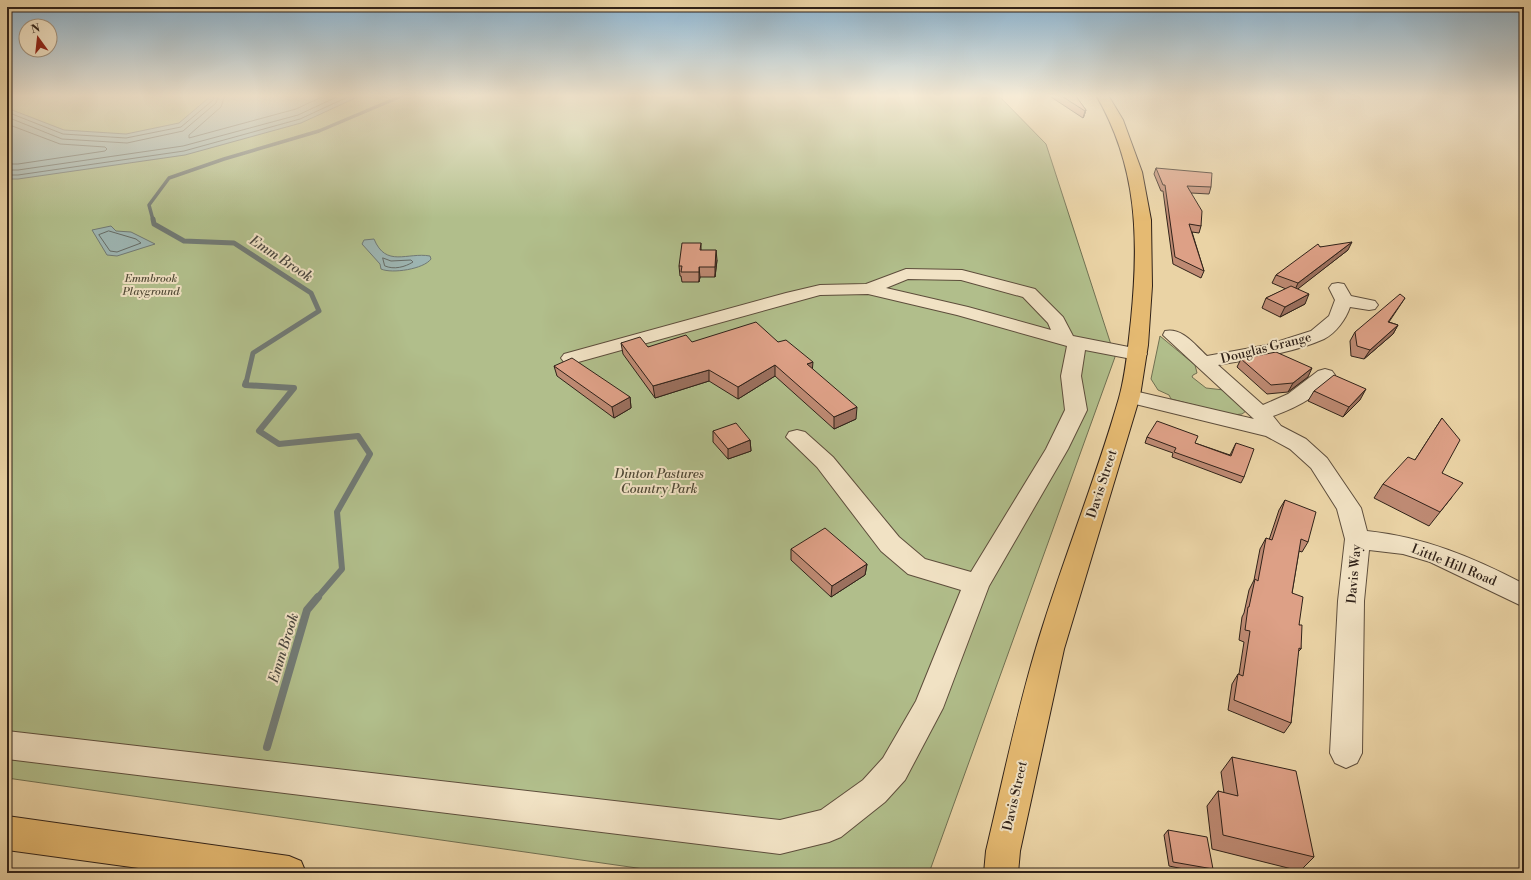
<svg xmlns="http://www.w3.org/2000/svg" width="1531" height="880" viewBox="0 0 1531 880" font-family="'Libre Bodoni',serif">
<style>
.green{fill:#b1be8b;stroke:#707052}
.water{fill:#9db5b2;stroke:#717a75}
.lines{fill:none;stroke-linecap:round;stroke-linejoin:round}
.shore{stroke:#666c66;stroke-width:1}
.stream-far3{stroke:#717a75;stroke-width:3.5}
.stream-far2{stroke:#717a75;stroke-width:5}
.stream-far1{stroke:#717a75;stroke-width:6}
.stream{stroke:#717a75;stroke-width:8}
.minor-casing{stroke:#5e4e3c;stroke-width:2}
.major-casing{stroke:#302219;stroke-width:2}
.highway-casing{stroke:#302219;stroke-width:2}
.minor{fill:#f1e2c4;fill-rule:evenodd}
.major{fill:#e5ba72;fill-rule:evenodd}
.highway{fill:#e5ba72;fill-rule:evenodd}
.wall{fill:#be8a73;stroke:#302219}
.shaded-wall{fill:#9b705e;stroke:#302219}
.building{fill:#dda086;stroke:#302219}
.labels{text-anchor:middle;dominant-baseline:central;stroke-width:4;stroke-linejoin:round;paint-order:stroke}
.far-park-label{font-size:11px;font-style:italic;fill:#504936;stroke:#f1e2c4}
.street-label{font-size:13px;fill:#302219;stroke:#f1e2c4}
.park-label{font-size:13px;font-style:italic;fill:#504936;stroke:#f1e2c4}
.water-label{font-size:14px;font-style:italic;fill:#4b473f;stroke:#f1e2c4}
</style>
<rect width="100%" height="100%" fill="#ead3a5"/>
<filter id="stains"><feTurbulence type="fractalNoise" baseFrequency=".005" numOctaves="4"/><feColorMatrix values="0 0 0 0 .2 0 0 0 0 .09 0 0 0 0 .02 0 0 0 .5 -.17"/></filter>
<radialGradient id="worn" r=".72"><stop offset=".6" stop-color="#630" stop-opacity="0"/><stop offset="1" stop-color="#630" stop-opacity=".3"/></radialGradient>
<!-- green -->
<g class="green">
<path d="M 7,95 L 998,95 L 1046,144 L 1115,357 L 929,873 L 672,873 L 7,778 Z"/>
<path d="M 1160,336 L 1195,365 L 1197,373 L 1193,375 L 1192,377 L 1206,388 L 1224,390 L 1246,411 L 1242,414 L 1233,415 L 1171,399 L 1169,395 L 1158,390 L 1151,379 Z"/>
</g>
<!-- water -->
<g class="water">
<path d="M 212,95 L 362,95 L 301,123 L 185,155 L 18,179 L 7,179 L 7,108 L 64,130 L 126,134 L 179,123 Z"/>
<path d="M 111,226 L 116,231 L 131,232 L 155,244 L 117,256 L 107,255 L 92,230 Z"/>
<path d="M 374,239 C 386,268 407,252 430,256 L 431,259 C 424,269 392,274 381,269 L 380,264 L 362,244 L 364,240 Z"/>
</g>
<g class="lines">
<!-- shore -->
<g class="shore">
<path d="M 225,95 L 221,107 L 189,135 L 189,138 L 296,109 L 326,95"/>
<path d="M 7,112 L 63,134 L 126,138 L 181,127 L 213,100 L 214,95"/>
<path d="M 7,117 L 62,139 L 127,143 L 183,131 L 216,103 L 219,95"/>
<path d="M 7,124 L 60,144 L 105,147 L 107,149 L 105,151 L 18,164 L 7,164"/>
<path d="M 7,170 L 18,170 L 183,146 L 298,115 L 341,95"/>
<path d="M 7,175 L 18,175 L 184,151 L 300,119 L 352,95"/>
<path d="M 109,231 L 136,239 L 141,243 L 117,252 L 110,251 L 99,235 Z"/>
<path d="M 383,258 L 391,261 L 411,260 L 413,262 C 405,267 394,270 385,266 Z"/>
</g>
<!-- stream-far3 -->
<path class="stream-far3" d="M 153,220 L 149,205 L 169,178 L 224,159 L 319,131 L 404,95"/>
<!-- stream-far2 -->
<path class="stream-far2" d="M 153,219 L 154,224 L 184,241 L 234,243 L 311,293 L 319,311 L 253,353 L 246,383"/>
<!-- stream-far1 -->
<path class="stream-far1" d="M 246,382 L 245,385 L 294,388 L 259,431 L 279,444 L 358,436 L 370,454 L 337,512 L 342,569 L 317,598"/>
<!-- stream -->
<path class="stream" d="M 267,747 L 307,610 L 318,597"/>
<!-- minor casing -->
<g class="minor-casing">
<g id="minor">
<path d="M 906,269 L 962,270 L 1035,289 L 1063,317 L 1073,336 L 1144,350 L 1147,354 L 1144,358 L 1137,360 L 1085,350 L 1081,376 L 1087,410 L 1068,449 L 989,586 L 943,708 L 905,780 L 885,802 L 841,837 L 829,842 L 780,854 L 7,759 L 7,731 L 780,820 L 821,810 L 863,780 L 883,758 L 916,701 L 961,590 L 908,574 L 881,551 L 817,467 L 786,437 L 789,432 L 797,430 L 805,432 L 833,457 L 899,537 L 925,559 L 971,572 L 1046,449 L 1065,410 L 1061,376 L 1067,346 L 957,315 L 868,294 L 820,295 L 571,364 L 564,362 L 561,358 L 564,354 L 786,293 L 820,285 L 866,284 ZM 908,279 L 961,280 L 1023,297 L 1048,323 L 1051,330 L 968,307 L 886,288 Z"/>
<path d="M 1338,283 L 1344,284 L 1351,296 L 1375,301 L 1378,305 L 1375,309 L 1369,310 L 1350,307 C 1346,319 1336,333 1324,339 C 1293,353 1251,359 1218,365 L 1263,405 L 1288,394 L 1318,371 L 1325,369 L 1332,371 L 1335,375 C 1321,395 1296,408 1273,416 L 1281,426 L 1306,439 L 1327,458 L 1361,508 L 1367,531 C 1424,537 1473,557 1524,584 L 1524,607 L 1430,562 L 1403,554 L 1369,550 L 1364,601 L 1362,753 L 1357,763 L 1346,768 L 1335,763 L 1330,753 L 1338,601 L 1345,539 L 1337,509 L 1311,468 L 1290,449 L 1266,436 L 1123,401 L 1120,396 L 1123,391 L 1130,390 L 1254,419 L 1163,335 L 1165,331 C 1182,327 1195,345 1207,356 L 1267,345 L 1311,331 L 1329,316 L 1335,300 L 1329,288 L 1332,284 Z"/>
</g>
</g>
<!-- major casing -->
<g class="major-casing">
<path id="major" d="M 1096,95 L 1108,95 L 1123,120 L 1142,172 L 1151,220 L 1152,286 L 1148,345 L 1140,396 L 1064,649 L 1020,851 L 1018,873 L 984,873 L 986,851 C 1002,784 1016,715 1036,648 C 1061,564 1095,482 1119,398 C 1126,373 1128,346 1131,320 C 1139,239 1138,167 1096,95 Z"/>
</g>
<!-- highway casing -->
<g class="highway-casing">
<path id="highway" d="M 7,816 L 289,856 L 301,861 L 306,873 L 175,873 L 7,850 Z"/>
</g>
<!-- minor -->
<use href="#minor" class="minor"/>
<!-- major -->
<use href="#major" class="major"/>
<!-- highway -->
<use href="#highway" class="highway"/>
</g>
<!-- wall -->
<g class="wall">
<path d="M 1048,95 L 1075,95 L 1086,110 L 1084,116 L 1083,118 Z"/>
<path d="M 1156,168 L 1211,187 L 1209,194 L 1191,193 L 1201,226 L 1199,233 L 1192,232 L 1204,271 L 1201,278 L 1173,264 L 1163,191 L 1161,191 L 1154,174 Z"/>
<path d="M 701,243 L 701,250 L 717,260 L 715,277 L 700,277 L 699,282 L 682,282 L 681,276 L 680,276 L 679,266 Z"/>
<path d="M 1320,247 L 1348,250 L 1297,289 L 1305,304 L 1280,317 L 1262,308 L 1266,298 L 1286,289 L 1272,283 L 1276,275 Z"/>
<path d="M 1405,298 L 1389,322 L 1398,325 L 1393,334 L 1364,359 L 1351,356 L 1350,341 L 1355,332 Z"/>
<path d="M 778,342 L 812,369 L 856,419 L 834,429 L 775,376 L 738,399 L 709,381 L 655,398 L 623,354 L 621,343 L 648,347 Z"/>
<path d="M 1241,359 L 1308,377 L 1288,392 L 1267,394 L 1237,367 Z"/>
<path d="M 554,366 L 630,397 L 631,408 L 614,418 L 557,376 Z"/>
<path d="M 1314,391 L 1360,400 L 1343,417 L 1308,401 Z"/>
<path d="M 1442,418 L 1442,473 L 1452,497 L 1429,526 L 1374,498 L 1383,484 L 1415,460 Z"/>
<path d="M 713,431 L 750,440 L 751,451 L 728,459 L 713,442 Z"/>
<path d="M 1147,437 L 1195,443 L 1230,455 L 1236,443 L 1244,477 L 1241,483 L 1172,457 L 1173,453 L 1145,443 Z"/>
<path d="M 1285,500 L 1308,542 L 1302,552 L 1299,551 L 1292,593 L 1299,625 L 1301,649 L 1298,652 L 1291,723 L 1284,733 L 1228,710 L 1232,684 L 1238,674 L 1239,674 L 1244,642 L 1239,640 L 1242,617 L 1244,613 L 1249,590 L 1254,580 L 1260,549 L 1266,538 L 1269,540 L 1279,510 Z"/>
<path d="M 791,549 L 867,564 L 865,575 L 831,597 L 791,560 Z"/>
<path d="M 1232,757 L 1314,857 L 1300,871 L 1212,849 L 1207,806 L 1218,791 L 1224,793 L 1221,772 Z"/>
<path d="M 1168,830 L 1213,869 L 1210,873 L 1203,873 L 1169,866 L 1164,835 Z"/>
</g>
<!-- shaded-wall -->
<g class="shaded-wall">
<path d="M 1086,110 L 1084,116 L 1083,118 L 1085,111 Z"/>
<path d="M 1352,242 L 1348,250 L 1294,292 L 1298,283 Z"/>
<path d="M 716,250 L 717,260 L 715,277 L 715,267 Z"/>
<path d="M 699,267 L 700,277 L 699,282 Z"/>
<path d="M 1309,294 L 1305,304 L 1280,317 L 1285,307 Z"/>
<path d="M 1398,325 L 1393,334 L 1364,359 L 1370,350 Z"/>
<path d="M 813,362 L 812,373 L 807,364 Z"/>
<path d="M 775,365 L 775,376 L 738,399 L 738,387 Z"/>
<path d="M 1312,368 L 1308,377 L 1288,392 L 1293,383 Z"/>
<path d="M 709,370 L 709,381 L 655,398 L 653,386 Z"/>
<path d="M 1366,389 L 1360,400 L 1343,417 L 1349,407 Z"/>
<path d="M 630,397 L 631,408 L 614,418 L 612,407 Z"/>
<path d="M 857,407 L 856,419 L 834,429 L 834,417 Z"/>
<path d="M 750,440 L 751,451 L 728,459 L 728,449 Z"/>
<path d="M 867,564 L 865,575 L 831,597 L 832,586 Z"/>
</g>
<!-- building -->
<g class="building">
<path d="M 1060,95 L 1075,95 L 1086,110 L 1085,111 Z"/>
<path d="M 1156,168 L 1212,173 L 1211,187 L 1187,186 L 1202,211 L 1201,226 L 1189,224 L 1204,271 L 1175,257 L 1165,185 L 1163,185 Z"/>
<path d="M 1352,242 L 1298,283 L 1276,275 L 1318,244 L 1320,247 Z"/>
<path d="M 682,243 L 701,243 L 700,250 L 716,250 L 715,267 L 699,267 L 699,272 L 681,272 L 682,266 L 679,266 Z"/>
<path d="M 1291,286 L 1309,294 L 1285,307 L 1266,298 Z"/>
<path d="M 1400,294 L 1405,298 L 1388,322 L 1398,325 L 1370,350 L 1357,346 L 1355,332 Z"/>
<path d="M 756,322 L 778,342 L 786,340 L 813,362 L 807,364 L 857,407 L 834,417 L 775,365 L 738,387 L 709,370 L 653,386 L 621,343 L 640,337 L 648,347 L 686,335 L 692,342 Z"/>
<path d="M 1276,352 L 1312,368 L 1293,383 L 1271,385 L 1241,359 Z"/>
<path d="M 572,358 L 630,397 L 612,407 L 554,366 Z"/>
<path d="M 1334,375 L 1366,389 L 1349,407 L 1314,391 Z"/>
<path d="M 1442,418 L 1460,440 L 1442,473 L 1463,483 L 1440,512 L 1383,484 L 1408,457 L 1415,460 Z"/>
<path d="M 1157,421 L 1198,436 L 1195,443 L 1231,456 L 1236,443 L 1254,449 L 1244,477 L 1174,452 L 1176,448 L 1147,437 Z"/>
<path d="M 736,423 L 750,440 L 728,449 L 713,431 Z"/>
<path d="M 1285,500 L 1316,512 L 1308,542 L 1301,539 L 1292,593 L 1303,597 L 1299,625 L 1302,625 L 1301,649 L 1299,648 L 1291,723 L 1234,700 L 1238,674 L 1243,676 L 1250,631 L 1245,630 L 1248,607 L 1249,607 L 1255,579 L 1258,581 L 1266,538 L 1272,540 Z"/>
<path d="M 825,528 L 867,564 L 832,586 L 791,549 Z"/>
<path d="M 1232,757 L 1296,771 L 1314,857 L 1223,835 L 1218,791 L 1238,796 Z"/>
<path d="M 1168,830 L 1207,837 L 1213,869 L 1173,862 Z"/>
</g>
<!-- sky -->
<linearGradient id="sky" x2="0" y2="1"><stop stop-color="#8ab4d2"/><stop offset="0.44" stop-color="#f6ebd6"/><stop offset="1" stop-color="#f6ebd6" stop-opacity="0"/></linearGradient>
<rect width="1531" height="218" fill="url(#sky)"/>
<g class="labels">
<!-- far-park labels -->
<g class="far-park-label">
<text x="151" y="279">Emmbrook<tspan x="151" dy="13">Playground</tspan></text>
</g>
<!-- street labels -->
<g class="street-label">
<text transform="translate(1266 348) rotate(-14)">Douglas Grange</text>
<text transform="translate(1102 484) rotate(-72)">Davis Street</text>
<text transform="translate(1454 565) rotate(22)">Little Hill Road</text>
<text transform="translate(1354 574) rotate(-85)">Davis Way</text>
<text transform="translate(1015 796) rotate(-77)">Davis Street</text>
</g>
<!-- park labels -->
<g class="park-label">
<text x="659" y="474">Dinton Pastures<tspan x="659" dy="15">Country Park</tspan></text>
</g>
<!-- water labels -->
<g class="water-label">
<text transform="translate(281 259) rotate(33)">Emm Brook</text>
<text transform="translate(284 648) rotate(-73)">Emm Brook</text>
</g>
</g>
<!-- margin -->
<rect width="1531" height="880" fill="none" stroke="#ead3a5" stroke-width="24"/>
<rect x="8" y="8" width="1515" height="864" fill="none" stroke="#302219" stroke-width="2"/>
<rect x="12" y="12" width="1507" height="856" fill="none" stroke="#302219"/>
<!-- north arrow -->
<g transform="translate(38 38) rotate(345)"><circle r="19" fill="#f1e2c4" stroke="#a49580"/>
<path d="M0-3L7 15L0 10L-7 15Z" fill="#8f2418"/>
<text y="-6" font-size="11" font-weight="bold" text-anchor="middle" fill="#302219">N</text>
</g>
<rect width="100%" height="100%" filter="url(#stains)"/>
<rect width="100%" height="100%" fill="url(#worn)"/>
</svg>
